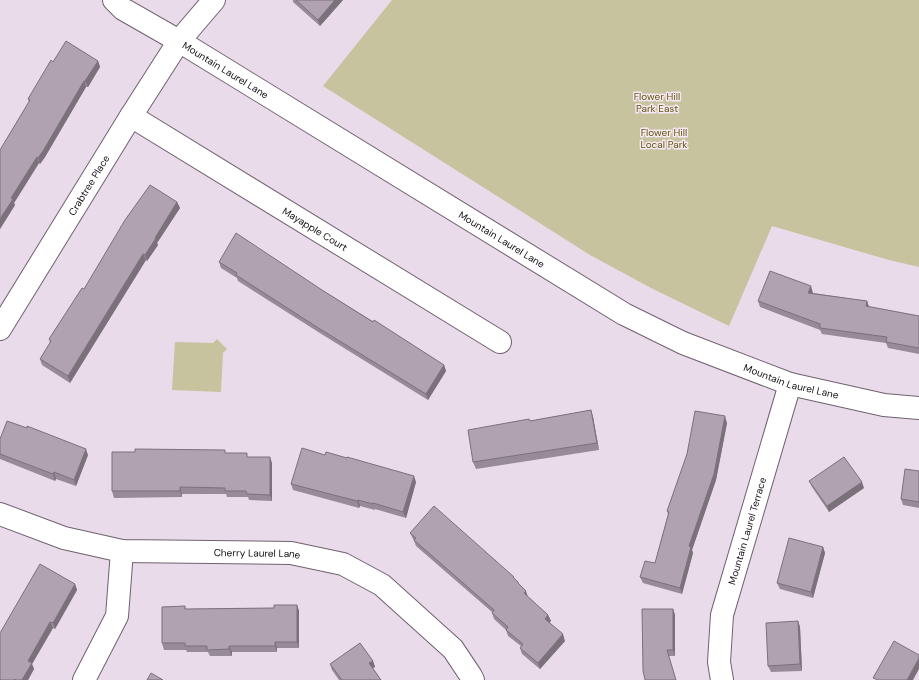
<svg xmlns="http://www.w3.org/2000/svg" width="919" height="680" viewBox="0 0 919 680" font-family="'DM Sans',sans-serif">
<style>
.green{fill:#c7c39f}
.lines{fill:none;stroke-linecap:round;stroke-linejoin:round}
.minor-casing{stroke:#6f626f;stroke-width:24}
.minor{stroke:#fff;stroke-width:22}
.wall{fill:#978b97}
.shaded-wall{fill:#7b717b}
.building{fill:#b0a2b0;stroke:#7b717b}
.labels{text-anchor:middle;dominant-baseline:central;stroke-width:3;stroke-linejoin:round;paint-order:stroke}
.street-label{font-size:10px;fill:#140f14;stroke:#f8e8f7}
.park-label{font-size:10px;fill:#605807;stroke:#f8e8f7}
</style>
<rect width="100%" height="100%" fill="#eadbea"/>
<!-- green -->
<g class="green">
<path d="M 392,0 L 919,0 L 919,267 L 889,260 L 772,226 L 729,326 L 651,288 L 590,255 L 323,86 Z"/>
<path d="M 217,339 L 227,349 L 223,353 L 221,392 L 172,390 L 175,342 L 213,343 Z"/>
</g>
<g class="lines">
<!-- minor casing -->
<g class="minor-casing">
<g id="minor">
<path id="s1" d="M 114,0 L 123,9 L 179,41 L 624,314 L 683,343 L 790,384 L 884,405 L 919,408"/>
<path id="s2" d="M 131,116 L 500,342"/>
<path id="s3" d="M 0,329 L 131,116 L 179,41 L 214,0"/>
<path id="s4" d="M 0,514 L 64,538 L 122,551 L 291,553 L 343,564 L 382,585 L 453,649 L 471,676 L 473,680"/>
<path d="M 84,680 L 117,616 L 122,551"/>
<path id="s5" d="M 722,680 L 719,662 L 722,615 L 790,384"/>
</g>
</g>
<!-- minor -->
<use href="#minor" class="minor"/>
</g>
<!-- wall -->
<g class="wall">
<path d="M 293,0 L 343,0 L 320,26 L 293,2 Z"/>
<path d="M 98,61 L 100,67 L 88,87 L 86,87 L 45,157 L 40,164 L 39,163 L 14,203 L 15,205 L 0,229 L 0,150 L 29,102 L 28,99 L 53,62 Z"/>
<path d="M 177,202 L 180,208 L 157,243 L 158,245 L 147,261 L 146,260 L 70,383 L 42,365 L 40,359 L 50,343 L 49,339 L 84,289 Z"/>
<path d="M 219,262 L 322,290 L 444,365 L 446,371 L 428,400 L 323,335 L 238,281 L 237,278 L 221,268 Z"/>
<path d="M 813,293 L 867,301 L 869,307 L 919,316 L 919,354 L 888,348 L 886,343 L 822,334 L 820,330 L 760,307 L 758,301 Z"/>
<path d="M 591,410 L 593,417 L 599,450 L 476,469 L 473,462 L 530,421 Z"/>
<path d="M 727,423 L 716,480 L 692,550 L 693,553 L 682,594 L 643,583 L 640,577 L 655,563 L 668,514 L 667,511 Z"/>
<path d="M 0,439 L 88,455 L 76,486 L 56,479 L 55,481 L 0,459 Z"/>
<path d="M 226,453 L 248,457 L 272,463 L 272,501 L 249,500 L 248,497 L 227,497 L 226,494 L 182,494 L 182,497 L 114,498 L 112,491 Z"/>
<path d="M 919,471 L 919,508 L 903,505 L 901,499 Z"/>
<path d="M 809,481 L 864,488 L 829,512 L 812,487 Z"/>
<path d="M 416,482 L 406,518 L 375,509 L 375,510 L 360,506 L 359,508 L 293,490 L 291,484 Z"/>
<path d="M 410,533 L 515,579 L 518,582 L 519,585 L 528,597 L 548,615 L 551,621 L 549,623 L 565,641 L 540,669 L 522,654 L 520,648 L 521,646 L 508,636 L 506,630 L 494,619 L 492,613 L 492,612 L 416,546 L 414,541 Z"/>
<path d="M 823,547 L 825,553 L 813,598 L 780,589 L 777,583 Z"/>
<path d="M 75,584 L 77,590 L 55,629 L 53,628 L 32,664 L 34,669 L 28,680 L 0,680 Z"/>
<path d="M 297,605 L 299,611 L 299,648 L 277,648 L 277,652 L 232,652 L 232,656 L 210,656 L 208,652 L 187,652 L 186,650 L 164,650 L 162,643 L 185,606 L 186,609 L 274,608 Z"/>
<path d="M 673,609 L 675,615 L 675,656 L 669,656 L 645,680 Z"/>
<path d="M 798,621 L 800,627 L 802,671 L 771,672 L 768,666 Z"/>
<path d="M 373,661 L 375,667 L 373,668 L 381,680 L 339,680 L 332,670 L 330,664 Z"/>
</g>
<!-- shaded-wall -->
<g class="shaded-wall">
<path d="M 335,0 L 343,0 L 320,26 L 318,20 Z"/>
<path d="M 98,61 L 100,67 L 88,87 L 85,81 Z"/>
<path d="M 84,81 L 86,87 L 45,157 L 40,164 L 38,158 Z"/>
<path d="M 37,157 L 39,163 L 14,203 L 15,205 L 0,229 L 0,219 L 11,198 Z"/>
<path d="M 177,202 L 180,208 L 157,243 L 158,245 L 147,261 L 145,255 L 155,238 Z"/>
<path d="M 143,254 L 146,260 L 70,383 L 68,376 Z"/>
<path d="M 811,286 L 813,293 L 811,299 L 808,293 Z"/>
<path d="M 867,301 L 869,307 L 866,306 Z"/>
<path d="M 444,365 L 446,371 L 428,400 L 426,394 Z"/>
<path d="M 591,410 L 593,417 L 599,450 L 597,443 Z"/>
<path d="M 725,416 L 727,423 L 716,480 L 692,550 L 693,553 L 682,594 L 680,588 L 689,546 Z"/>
<path d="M 86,449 L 88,455 L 76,486 L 74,480 Z"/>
<path d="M 270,457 L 272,463 L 272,501 L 270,495 Z"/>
<path d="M 54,472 L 56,479 L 55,481 L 53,474 Z"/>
<path d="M 414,476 L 416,482 L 406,518 L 403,512 Z"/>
<path d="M 862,482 L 864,488 L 829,512 L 827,506 Z"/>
<path d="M 180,487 L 182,494 L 182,497 L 180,491 Z"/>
<path d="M 358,500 L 360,506 L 359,508 L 357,501 Z"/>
<path d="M 823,547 L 825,553 L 813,598 L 811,592 Z"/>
<path d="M 75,584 L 77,590 L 55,629 L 53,623 Z"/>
<path d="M 526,591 L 528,597 L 526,599 L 524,593 Z"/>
<path d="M 297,605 L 299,611 L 299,648 L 297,642 Z"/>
<path d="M 673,609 L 675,615 L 675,656 L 673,650 Z"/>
<path d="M 548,615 L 551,621 L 547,625 L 545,619 Z"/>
<path d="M 798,621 L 800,627 L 802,671 L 800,664 Z"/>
<path d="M 50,622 L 53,628 L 32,664 L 34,669 L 28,680 L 22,680 L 28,661 Z"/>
<path d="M 563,634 L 565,641 L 540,669 L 538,663 Z"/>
<path d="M 275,642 L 277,648 L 277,652 L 275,646 Z"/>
<path d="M 229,646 L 232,652 L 232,656 L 229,649 Z"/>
<path d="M 919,658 L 919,669 L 913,680 L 907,680 Z"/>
<path d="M 373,661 L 375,667 L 371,669 L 369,663 Z"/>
</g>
<!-- building -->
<g class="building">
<path d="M 296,0 L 335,0 L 318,20 Z"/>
<path d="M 66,41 L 98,61 L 85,81 L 84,81 L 43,151 L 38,158 L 37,157 L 11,198 L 13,199 L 0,219 L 0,150 L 30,100 L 28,99 L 51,60 L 53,62 Z"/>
<path d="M 150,185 L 177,202 L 155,238 L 156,238 L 145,255 L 143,254 L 68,376 L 40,359 L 51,341 L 49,339 L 82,288 L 84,289 L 125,220 Z"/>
<path d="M 236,233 L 322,290 L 373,322 L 374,320 L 444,365 L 426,394 L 320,329 L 236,275 L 237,273 L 219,262 Z"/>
<path d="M 770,271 L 811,286 L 808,293 L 867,301 L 866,306 L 919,316 L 919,348 L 886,342 L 887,337 L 820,328 L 820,324 L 758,301 Z"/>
<path d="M 591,410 L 597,443 L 473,462 L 468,430 L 529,419 L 530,421 Z"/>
<path d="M 695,411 L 725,416 L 714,474 L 689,546 L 691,547 L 680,588 L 640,577 L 645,561 L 655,563 L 669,512 L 667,511 L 687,454 Z"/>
<path d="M 7,421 L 27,428 L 27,426 L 86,449 L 74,480 L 54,472 L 53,474 L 0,454 L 0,439 Z"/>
<path d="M 302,448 L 325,455 L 326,452 L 347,458 L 347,457 L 414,476 L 403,512 L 373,503 L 373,504 L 358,500 L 357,501 L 291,484 Z"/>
<path d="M 135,449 L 225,450 L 225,453 L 247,453 L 247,457 L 270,457 L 270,495 L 247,494 L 246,491 L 225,491 L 225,488 L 180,487 L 180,491 L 112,491 L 112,452 L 135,452 Z"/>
<path d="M 844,457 L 862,482 L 827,506 L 809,481 Z"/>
<path d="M 905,469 L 919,471 L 919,502 L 901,499 Z"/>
<path d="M 434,506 L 514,577 L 513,577 L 518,582 L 518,583 L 526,591 L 524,593 L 548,615 L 545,619 L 563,634 L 538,663 L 520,648 L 523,644 L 506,630 L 508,627 L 492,613 L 494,610 L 414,540 L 416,538 L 410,533 Z"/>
<path d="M 789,538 L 823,547 L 811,592 L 777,583 Z"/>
<path d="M 40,564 L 75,584 L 53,623 L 50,622 L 28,661 L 32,663 L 22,680 L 16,680 L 15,679 L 15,680 L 0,680 L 0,633 Z"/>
<path d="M 274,605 L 297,605 L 297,642 L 275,642 L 275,646 L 229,646 L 229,649 L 207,650 L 207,646 L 185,646 L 185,643 L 162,643 L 162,607 L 185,606 L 185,609 L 274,608 Z"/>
<path d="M 642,609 L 673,609 L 673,650 L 667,650 L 676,680 L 645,680 L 643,671 Z"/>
<path d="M 798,621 L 800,664 L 768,666 L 766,623 Z"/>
<path d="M 894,641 L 919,655 L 919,658 L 907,680 L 878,680 L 873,678 Z"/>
<path d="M 360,643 L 373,661 L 369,663 L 381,680 L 342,680 L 330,664 Z"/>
<path d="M 151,673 L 163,680 L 147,680 Z"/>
</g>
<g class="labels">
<!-- street labels -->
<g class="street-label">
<text stroke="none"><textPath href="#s1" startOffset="132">Mountain Laurel Lane</textPath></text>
<text stroke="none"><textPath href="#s3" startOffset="169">Crabtree Place</textPath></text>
<text stroke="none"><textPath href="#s2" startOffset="216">Mayapple Court</textPath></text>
<text stroke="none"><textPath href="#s1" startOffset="456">Mountain Laurel Lane</textPath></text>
<text stroke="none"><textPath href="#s1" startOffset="780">Mountain Laurel Lane</textPath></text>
<text stroke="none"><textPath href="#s5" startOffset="153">Mountain Laurel Terrace</textPath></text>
<text stroke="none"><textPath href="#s4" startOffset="263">Cherry Laurel Lane</textPath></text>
</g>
<!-- park labels -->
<g class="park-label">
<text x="657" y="96">Flower Hill<tspan x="657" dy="12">Park East</tspan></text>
<text x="664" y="132">Flower Hill<tspan x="664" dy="12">Local Park</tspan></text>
</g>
</g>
</svg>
